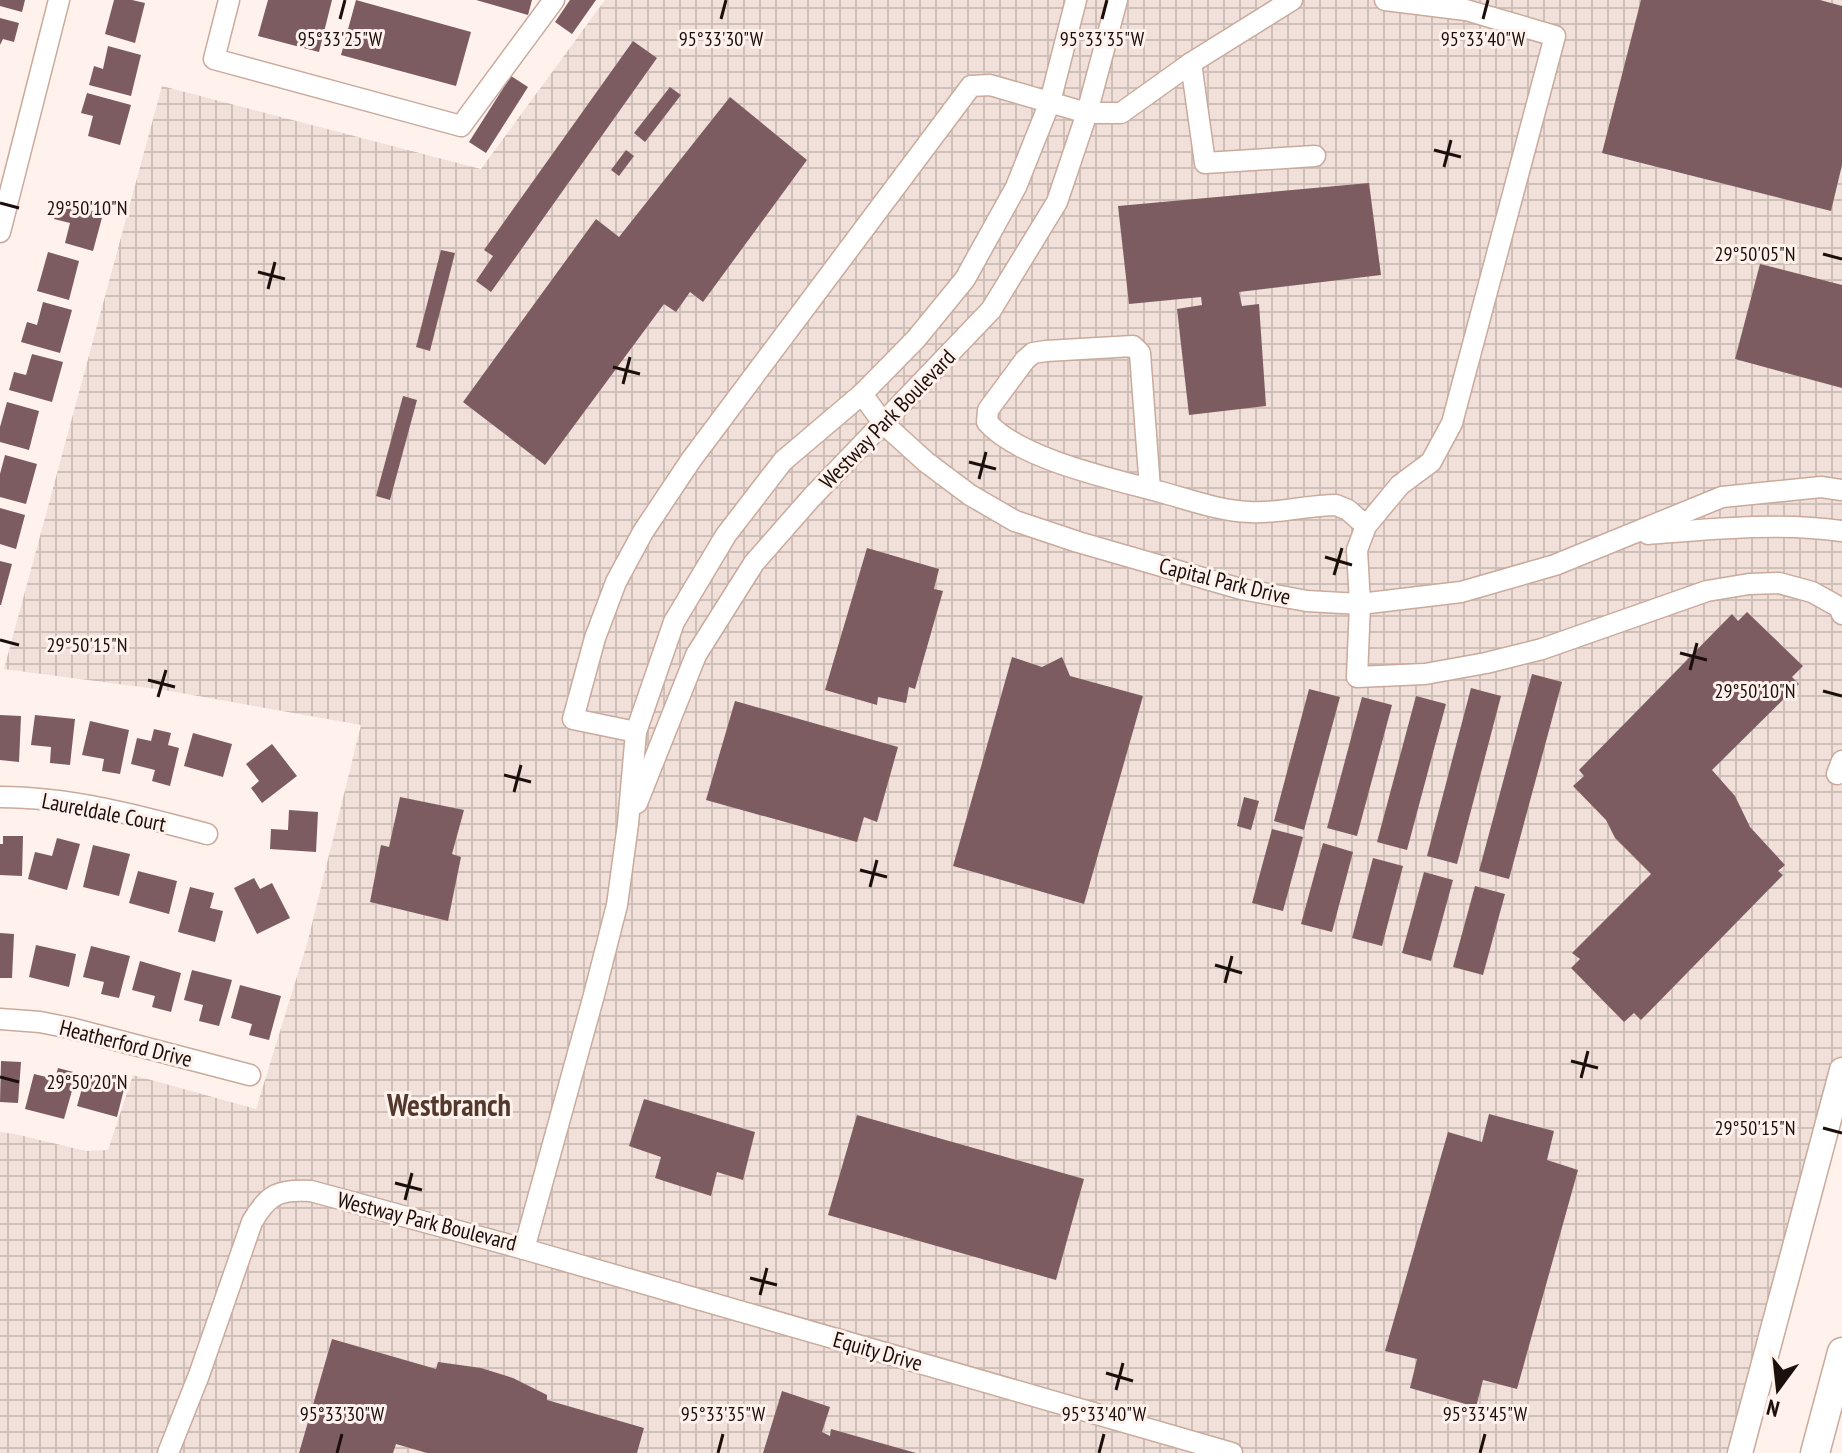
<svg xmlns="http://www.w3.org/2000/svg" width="1842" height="1453" viewBox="0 0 1842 1453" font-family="'PT Sans Narrow',sans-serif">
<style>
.industrial{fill:url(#industrial-grid)}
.building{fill:#7c5c60}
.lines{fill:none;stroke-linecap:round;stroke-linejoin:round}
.minor-casing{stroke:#c9aa9c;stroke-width:23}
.major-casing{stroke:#c9aa9c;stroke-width:27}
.highway-casing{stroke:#c9aa9c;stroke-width:31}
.minor{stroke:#fff;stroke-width:20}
.major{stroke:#fff;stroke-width:24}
.highway{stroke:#fff;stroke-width:28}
.ticks{fill:none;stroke:#1a0f0b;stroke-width:3}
.labels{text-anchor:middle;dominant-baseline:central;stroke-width:6;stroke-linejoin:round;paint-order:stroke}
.street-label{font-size:22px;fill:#1a0f0b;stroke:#fff1eb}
.district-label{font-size:30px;font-weight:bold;fill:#52382d;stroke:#fff1eb}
.ticks-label{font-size:20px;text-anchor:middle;fill:#1a0f0b;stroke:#fff1eb;stroke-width:6;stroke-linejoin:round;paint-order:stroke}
</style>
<defs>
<pattern id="industrial-grid" width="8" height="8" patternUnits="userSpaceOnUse" patternTransform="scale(2)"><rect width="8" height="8" fill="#f1e0d9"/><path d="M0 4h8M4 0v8" fill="none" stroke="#cebfb9"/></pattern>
</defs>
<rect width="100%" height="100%" fill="#fff1eb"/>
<!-- industrial -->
<path class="industrial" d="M 605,0 L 1842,0 L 1842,1070 L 1740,1453 L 0,1453 L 0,1132 L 15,1134 L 86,1151 L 108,1150 L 133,1075 L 256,1109 L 307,944 L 361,725 L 164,690 L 4,669 L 162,86 L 481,169 Z"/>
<!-- building -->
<g class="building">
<path d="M 0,0 L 25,0 L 22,12 L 0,6 Z"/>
<path d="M 114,0 L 132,0 L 145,3 L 135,43 L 105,34 Z"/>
<path d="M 268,0 L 332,0 L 319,52 L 258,36 Z"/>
<path d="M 356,0 L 471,32 L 456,86 L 341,55 Z"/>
<path d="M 476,0 L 532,0 L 528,15 Z"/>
<path d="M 570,0 L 596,0 L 572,34 L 555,22 Z"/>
<path d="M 1641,0 L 1820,0 L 1842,6 L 1842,165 L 1831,211 L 1602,153 Z"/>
<path d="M 0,18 L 19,23 L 14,42 L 3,39 L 0,45 Z"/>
<path d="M 633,41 L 657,58 L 491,292 L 476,281 L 493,256 L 484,250 Z"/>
<path d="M 108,46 L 141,55 L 131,96 L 89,85 L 94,66 L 103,69 Z"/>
<path d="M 511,76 L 528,87 L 486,153 L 469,142 Z"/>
<path d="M 670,87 L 681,95 L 645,142 L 634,133 Z"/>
<path d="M 87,93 L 131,105 L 120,145 L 88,136 L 93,116 L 81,113 Z"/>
<path d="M 730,97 L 807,160 L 703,302 L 690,292 L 676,312 L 664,304 L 545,465 L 463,402 L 596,219 L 619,237 Z"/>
<path d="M 626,150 L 634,156 L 619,176 L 611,170 Z"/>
<path d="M 1369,183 L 1381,275 L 1239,292 L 1242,306 L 1259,304 L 1266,406 L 1189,415 L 1177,309 L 1202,305 L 1201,297 L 1129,304 L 1118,206 Z"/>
<path d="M 59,202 L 103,214 L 93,251 L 65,243 L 70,223 L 54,219 Z"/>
<path d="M 441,250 L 455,253 L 430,351 L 416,347 Z"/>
<path d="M 48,252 L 79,261 L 69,300 L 37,291 Z"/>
<path d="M 1760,264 L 1842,285 L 1842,388 L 1735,359 Z"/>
<path d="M 43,302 L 72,310 L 60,353 L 21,342 L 27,322 L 37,325 Z"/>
<path d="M 32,354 L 63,362 L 52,402 L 9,390 L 14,372 L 26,375 Z"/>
<path d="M 403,396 L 417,400 L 390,500 L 376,496 Z"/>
<path d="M 7,402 L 39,411 L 29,450 L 0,442 L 0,427 Z"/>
<path d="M 5,455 L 37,464 L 26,504 L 0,497 L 0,474 Z"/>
<path d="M 0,508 L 25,515 L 16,549 L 0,544 Z"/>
<path d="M 867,548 L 939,569 L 934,589 L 943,591 L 915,689 L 909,687 L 906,703 L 878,697 L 877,705 L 825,690 Z"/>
<path d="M 0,561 L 12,564 L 1,605 L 0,605 Z"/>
<path d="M 1747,612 L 1803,666 L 1792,677 L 1799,684 L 1712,770 L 1735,796 L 1750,827 L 1785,865 L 1778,871 L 1783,875 L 1641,1020 L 1634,1013 L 1624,1022 L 1571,968 L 1580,959 L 1572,953 L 1651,874 L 1615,838 L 1606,820 L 1573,786 L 1584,776 L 1579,770 L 1732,614 L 1738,621 Z"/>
<path d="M 1012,657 L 1042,667 L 1062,657 L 1070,676 L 1143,696 L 1084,904 L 953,866 Z"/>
<path d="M 1532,674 L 1562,682 L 1509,879 L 1479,871 Z"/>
<path d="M 1471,688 L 1501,696 L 1457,864 L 1427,856 Z"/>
<path d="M 1309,689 L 1340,697 L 1304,830 L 1274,821 Z"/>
<path d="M 1416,696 L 1446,704 L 1407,850 L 1377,842 Z"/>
<path d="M 1362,697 L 1392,705 L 1357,836 L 1327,828 Z"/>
<path d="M 735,701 L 898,747 L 877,822 L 864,817 L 857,842 L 706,800 Z"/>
<path d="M 0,715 L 21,716 L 19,762 L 0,760 Z"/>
<path d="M 35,715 L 75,719 L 70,765 L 50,763 L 51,747 L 31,745 Z"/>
<path d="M 90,721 L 129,730 L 120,774 L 102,771 L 104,759 L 82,755 Z"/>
<path d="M 154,729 L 171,733 L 168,745 L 179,748 L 170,786 L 152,781 L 155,770 L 131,764 L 137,738 L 151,741 Z"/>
<path d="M 193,733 L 232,744 L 223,777 L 184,766 Z"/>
<path d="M 272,744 L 297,776 L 262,803 L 251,788 L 259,781 L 246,764 Z"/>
<path d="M 400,797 L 464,810 L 452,854 L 461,857 L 448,921 L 370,902 L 381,845 L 389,847 Z"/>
<path d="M 1244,797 L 1259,801 L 1251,830 L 1237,826 Z"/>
<path d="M 289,810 L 318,812 L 316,852 L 270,849 L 271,829 L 288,830 Z"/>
<path d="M 1272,829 L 1303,837 L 1283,911 L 1252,903 Z"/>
<path d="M 3,836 L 23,836 L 22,876 L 0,875 L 0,844 L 3,844 Z"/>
<path d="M 57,838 L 80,844 L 67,890 L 28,879 L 35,852 L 52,856 Z"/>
<path d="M 1323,843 L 1353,852 L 1332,932 L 1301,924 Z"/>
<path d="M 93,845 L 130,854 L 119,896 L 83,887 Z"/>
<path d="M 1373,858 L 1403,866 L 1382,946 L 1352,938 Z"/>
<path d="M 138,871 L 177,881 L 169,914 L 129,903 Z"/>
<path d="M 1424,872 L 1453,880 L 1431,961 L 1402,953 Z"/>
<path d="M 254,878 L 260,889 L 272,883 L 290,918 L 257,934 L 234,888 Z"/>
<path d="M 1475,886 L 1505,894 L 1483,975 L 1453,967 Z"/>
<path d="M 190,887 L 214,893 L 210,908 L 223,911 L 215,942 L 178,932 Z"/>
<path d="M 0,933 L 14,934 L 12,978 L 0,978 Z"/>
<path d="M 36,945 L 76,954 L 69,987 L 29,977 Z"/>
<path d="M 91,946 L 130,956 L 119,998 L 101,994 L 104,982 L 83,977 Z"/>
<path d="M 140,961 L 181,973 L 171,1012 L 152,1007 L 155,996 L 132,990 Z"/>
<path d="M 192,970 L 232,980 L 219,1026 L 199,1021 L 203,1005 L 184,1000 Z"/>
<path d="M 240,985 L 281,996 L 269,1040 L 249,1035 L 252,1024 L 231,1018 Z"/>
<path d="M 1,1061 L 21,1062 L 18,1103 L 0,1102 Z"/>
<path d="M 58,1068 L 77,1073 L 64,1119 L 25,1109 L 34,1074 L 55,1079 Z"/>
<path d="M 86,1074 L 125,1085 L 117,1117 L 77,1106 Z"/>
<path d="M 644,1099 L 755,1132 L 743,1180 L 717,1172 L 711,1196 L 655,1178 L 661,1157 L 629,1146 Z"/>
<path d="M 1489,1114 L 1554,1131 L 1547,1160 L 1578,1170 L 1517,1389 L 1483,1380 L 1476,1407 L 1410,1388 L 1417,1359 L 1385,1351 L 1448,1132 L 1482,1142 Z"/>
<path d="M 857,1115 L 1084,1179 L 1056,1280 L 828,1215 Z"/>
<path d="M 332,1339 L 436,1369 L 438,1362 L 481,1368 L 513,1378 L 547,1395 L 547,1400 L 644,1428 L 637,1453 L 427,1453 L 396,1444 L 393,1453 L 299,1453 Z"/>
<path d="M 782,1391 L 830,1407 L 822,1432 L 830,1436 L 831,1429 L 916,1453 L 763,1453 Z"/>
</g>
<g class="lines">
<!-- minor casing -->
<g class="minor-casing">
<g id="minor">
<path d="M 229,0 L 214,59 L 461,126 L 554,0"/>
<path d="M 1385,0 L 1466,10 L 1555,36 L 1452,423 L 1431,462 L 1400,485 L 1366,526 L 1357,550 L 1360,604 L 1357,677 L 1425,674 L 1486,663 L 1542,649 L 1707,591 L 1749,584 L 1779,583 L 1812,592 L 1839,607 L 1842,614"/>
<path d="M 1191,63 L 1205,163 L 1315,156"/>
<path d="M 0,232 L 59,0"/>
<path d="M 862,394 L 884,424 L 926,462 L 970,495 L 1015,521 L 1078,542 L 1241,589 L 1307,601 L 1360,604 L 1461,592 L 1555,565 L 1722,497 L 1821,487 L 1842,490"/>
<path d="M 1150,489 L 1140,353 L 1133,346 L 1046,351 L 1033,353 L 1025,360 L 988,410 L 987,422 C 1019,459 1113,479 1161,492 C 1190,500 1220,511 1250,512 C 1278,514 1307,505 1336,505 L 1348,510 L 1366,526"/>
<path d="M 1648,534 C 1711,529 1780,522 1842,531"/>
<path d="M 636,732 L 573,719 L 595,638 L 616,582 L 643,532 L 691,460 L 971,86 L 990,85 L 1087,113 L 1121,113 L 1191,63 L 1292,0"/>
<path d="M 1837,774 L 1842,761"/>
<path d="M 0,797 C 70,797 140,816 207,834"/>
<path d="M 637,803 L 696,655 L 754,563 L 811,498 L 991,310 L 1057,202 L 1087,113 L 1117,0"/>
<path d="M 0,1019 L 40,1022 L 70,1028 L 250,1075"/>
<path d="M 524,1249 L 594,995 L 617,905 L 628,824 L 636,732 L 674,622 L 726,535 L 783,461 L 862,394 L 916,339 L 965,279 L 1016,187 L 1050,102 L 1076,0"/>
<path d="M 168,1453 L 199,1375 L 252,1222 C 268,1194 279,1189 311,1191 L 524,1249 L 1232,1453"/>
</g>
</g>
<!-- major casing -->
<g class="major-casing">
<path id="major" d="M 1740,1453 L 1842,1070"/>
</g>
<!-- highway casing -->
<g class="highway-casing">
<path id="highway" d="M 1815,1453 L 1842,1352"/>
</g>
<!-- minor -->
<use href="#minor" class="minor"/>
<!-- major -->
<use href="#major" class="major"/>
<!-- highway -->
<use href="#highway" class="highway"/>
</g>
<!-- ticks -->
<path class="ticks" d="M 340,19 L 345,0M 721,19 L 726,0M 1102,19 L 1107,0M 1483,19 L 1488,0M 1434,150 L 1461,157M 1444,167 L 1451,140M 0,203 L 19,208M 1823,254 L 1842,259M 258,272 L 285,279M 268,289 L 275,262M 613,367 L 640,374M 623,384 L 630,357M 969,462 L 996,469M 979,479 L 986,452M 1325,557 L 1352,565M 1334,575 L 1342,548M 0,640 L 19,645M 1680,653 L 1707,660M 1690,670 L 1697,643M 148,680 L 175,687M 1823,691 L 1842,696M 158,697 L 166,670M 504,775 L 531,782M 514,792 L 521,765M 860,870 L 887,877M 870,887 L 877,860M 1215,965 L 1242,973M 1225,983 L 1232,956M 1571,1061 L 1598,1068M 0,1077 L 19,1082M 1581,1078 L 1588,1051M 1823,1128 L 1842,1133M 395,1183 L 422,1190M 405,1200 L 412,1173M 750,1278 L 777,1285M 760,1295 L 767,1268M 1106,1373 L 1133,1381M 1116,1390 L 1123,1363M 337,1453 L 342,1434M 718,1453 L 723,1434M 1099,1453 L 1104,1434M 1480,1453 L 1485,1434"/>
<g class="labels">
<!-- street labels -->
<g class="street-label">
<text transform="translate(887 419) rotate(-46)">Westway Park Boulevard</text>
<text transform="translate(1225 581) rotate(14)">Capital Park Drive</text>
<text transform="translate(104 812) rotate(11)">Laureldale Court</text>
<text transform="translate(126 1043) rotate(14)">Heatherford Drive</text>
<text transform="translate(427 1221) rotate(14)">Westway Park Boulevard</text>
<text transform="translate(878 1351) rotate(16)">Equity Drive</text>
</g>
<!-- district labels -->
<g class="district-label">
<text x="449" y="1104">Westbranch</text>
</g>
</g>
<g class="ticks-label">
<text x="340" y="46">95°33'25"W</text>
<text x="721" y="46">95°33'30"W</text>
<text x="1102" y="46">95°33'35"W</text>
<text x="1483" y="46">95°33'40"W</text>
<text x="87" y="215">29°50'10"N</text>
<text x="1755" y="261">29°50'05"N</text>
<text x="87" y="652">29°50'15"N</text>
<text x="1755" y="698">29°50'10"N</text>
<text x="87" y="1089">29°50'20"N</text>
<text x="1755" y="1135">29°50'15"N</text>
<text x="342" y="1421">95°33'30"W</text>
<text x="723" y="1421">95°33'35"W</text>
<text x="1104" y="1421">95°33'40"W</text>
<text x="1485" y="1421">95°33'45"W</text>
</g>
<!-- north arrow -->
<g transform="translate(1778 1389) rotate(195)" stroke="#fff1eb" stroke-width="6" paint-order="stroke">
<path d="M0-6L14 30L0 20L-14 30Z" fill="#1a0f0b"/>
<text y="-12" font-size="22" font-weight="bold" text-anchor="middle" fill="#1a0f0b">N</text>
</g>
</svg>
